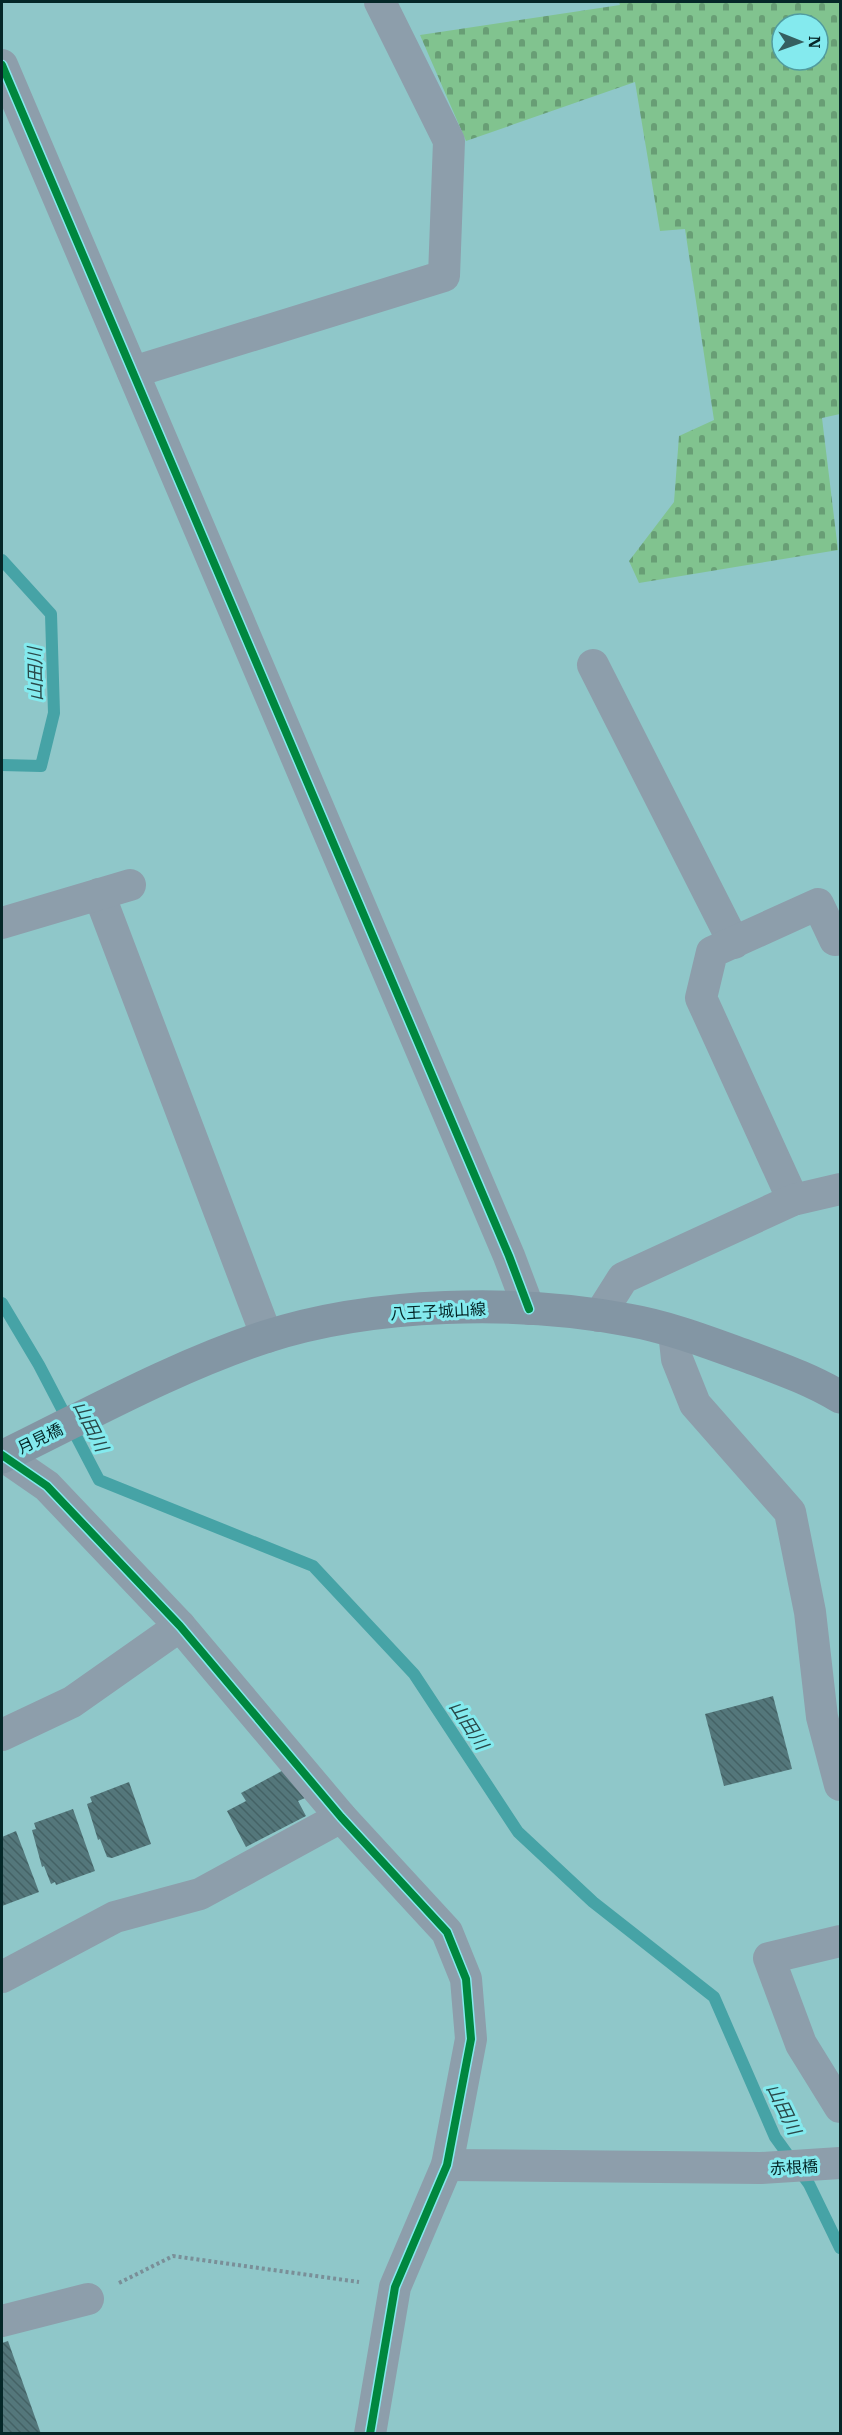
<svg xmlns="http://www.w3.org/2000/svg" width="842" height="2435" viewBox="0 0 842 2435" font-family="'IBM Plex Serif','Noto Sans JP',serif">
<style>
.cemetery{fill:url(#cemetery-stones);fill-rule:evenodd}
.lines{fill:none;stroke-linecap:round;stroke-linejoin:round}
.stream{stroke:#46a3a6;stroke-width:12}
.building{fill:url(#building-back-hatch)}
.path{stroke:#7a8f98;stroke-width:4;stroke-dasharray:3 3;stroke-linecap:butt}
.street{stroke:#8d9eab;stroke-width:32}
.secondary{stroke:#8396a4;stroke-width:33}
.cycleway-casing{stroke:#84eaee;stroke-width:11}
.cycleway{stroke:#00873e;stroke-width:8}
.labels{text-anchor:middle;dominant-baseline:central;stroke-width:6;stroke-linejoin:round;paint-order:stroke}
.street-label{font-size:16px;fill:#052728;stroke:#84eaee}
.water-label{font-size:18px;font-style:italic;fill:#2a494a;stroke:#84eaee}
</style>
<defs>
<pattern id="cemetery-stones" width="16" height="16" patternUnits="userSpaceOnUse" patternTransform="scale(1.5)"><rect width="16" height="16" fill="#81c38f"/><path d="M2 7V4a2 2 0 0 1 4 0v3zM10 15v-3a2 2 0 0 1 4 0v3z" fill="#689e75"/></pattern>
<pattern id="building-back-hatch" width="6" height="6" patternUnits="userSpaceOnUse" patternTransform="scale(1.5)"><rect width="6" height="6" fill="#54777b"/><path d="M-1 5l2 2M0 0l6 6M5-1l2 2" fill="none" stroke="#446265"/></pattern>
</defs>
<rect width="100%" height="100%" fill="#8fc7c9"/>
<!-- cemetery -->
<path class="cemetery" d="M 619,2 L 840,2 L 840,414 L 822,418 L 838,550 L 639,583 L 629,561 L 674,502 L 679,436 L 714,420 L 685,229 L 660,231 L 635,82 L 466,141 L 420,35 L 620,5 ZM 782,24 L 818,24 L 818,60 L 782,60 Z"/>
<g class="lines">
<!-- stream -->
<g class="stream">
<path d="M 2,560 L 51,614 L 54,713 L 41,766 L 2,765"/>
<path d="M 2,1303 L 39,1365 L 99,1480 L 313,1566 L 414,1674 L 518,1832 L 593,1902 L 714,1997 L 775,2137 L 809,2184 L 840,2248"/>
</g>
</g>
<!-- building -->
<g class="building">
<path d="M 773,1696 L 792,1769 L 724,1786 L 705,1714 Z"/>
<path d="M 289,1767 L 305,1798 L 298,1801 L 306,1816 L 246,1847 L 227,1811 L 246,1801 L 241,1793 Z"/>
<path d="M 129,1782 L 151,1844 L 112,1858 L 107,1857 L 100,1839 L 98,1840 L 87,1804 L 92,1802 L 90,1797 Z"/>
<path d="M 73,1809 L 95,1871 L 56,1885 L 55,1882 L 51,1884 L 44,1866 L 42,1867 L 32,1830 L 36,1829 L 34,1823 Z"/>
<path d="M 16,1831 L 39,1892 L 2,1906 L 2,1837 Z"/>
<path d="M 8,2341 L 41,2434 L 2,2434 L 2,2343 Z"/>
</g>
<g class="lines">
<!-- path -->
<path class="path" d="M 119,2283 L 173,2256 L 359,2282"/>
<!-- street -->
<g class="street">
<path d="M 2,65 L 509,1256 L 529,1309"/>
<path d="M 133,372 L 444,276 L 449,141 L 380,2"/>
<path d="M 593,665 L 734,943"/>
<path d="M 99,894 L 267,1337"/>
<path d="M 2,923 L 130,885"/>
<path d="M 793,1200 L 701,998 L 712,952 L 818,904 L 835,940"/>
<path d="M 599,1316 L 623,1278 L 793,1200 L 840,1189"/>
<path d="M 674,1332 L 677,1359 L 695,1404 L 790,1512 L 810,1612 L 822,1717 L 840,1785"/>
<path d="M 2,1455 L 47,1486 L 180,1626 L 341,1817 L 447,1932 L 466,1979 L 471,2039 L 447,2165 L 395,2287 L 370,2434"/>
<path d="M 2,1735 L 72,1702 L 180,1626"/>
<path d="M 840,1941 L 769,1958 L 801,2044 L 840,2107"/>
<path d="M 2,1977 L 115,1917 L 200,1894 L 341,1817"/>
<path d="M 447,2165 L 761,2168 L 840,2163"/>
<path d="M 2,2321 L 88,2299"/>
</g>
<!-- secondary -->
<path class="secondary" d="M 2,1457 C 88,1415 174,1367 265,1337 C 373,1302 518,1299 628,1320 C 669,1327 710,1343 749,1357 C 781,1369 812,1380 840,1397"/>
<!-- cycleway casing -->
<g class="cycleway-casing">
<g id="cycleway">
<path d="M 2,65 L 509,1256 L 529,1309"/>
<path d="M 2,1455 L 47,1486 L 180,1626 L 341,1817 L 447,1932 L 466,1979 L 471,2039 L 447,2165 L 395,2287 L 370,2434"/>
</g>
</g>
<!-- cycleway -->
<use href="#cycleway" class="cycleway"/>
</g>
<g class="labels">
<!-- street labels -->
<g class="street-label">
<text transform="translate(438 1311) rotate(-3)">八王子城山線</text>
<text transform="translate(40 1438) rotate(-26)">月見橋</text>
<text transform="translate(794 2167) rotate(-3)">赤根橋</text>
</g>
<!-- water labels -->
<g class="water-label">
<text transform="translate(35 674) rotate(-91)">山田川</text>
<text transform="translate(91 1426) rotate(63)">山田川</text>
<text transform="translate(469 1725) rotate(57)">山田川</text>
<text transform="translate(784 2109) rotate(64)">山田川</text>
</g>
</g>
<!-- border -->
<rect width="842" height="2435" fill="none" stroke="#052728" stroke-width="6"/>
<!-- north arrow -->
<g transform="translate(800 42) rotate(91)"><circle r="28" fill="#84eaee" stroke="#519c9f" stroke-width="1.5"/>
<path d="M0-4.5L10 22L0 15L-10 22Z" fill="#355f60"/>
<text y="-9" font-size="16" font-weight="bold" text-anchor="middle" fill="#052728">N</text>
</g>
</svg>
